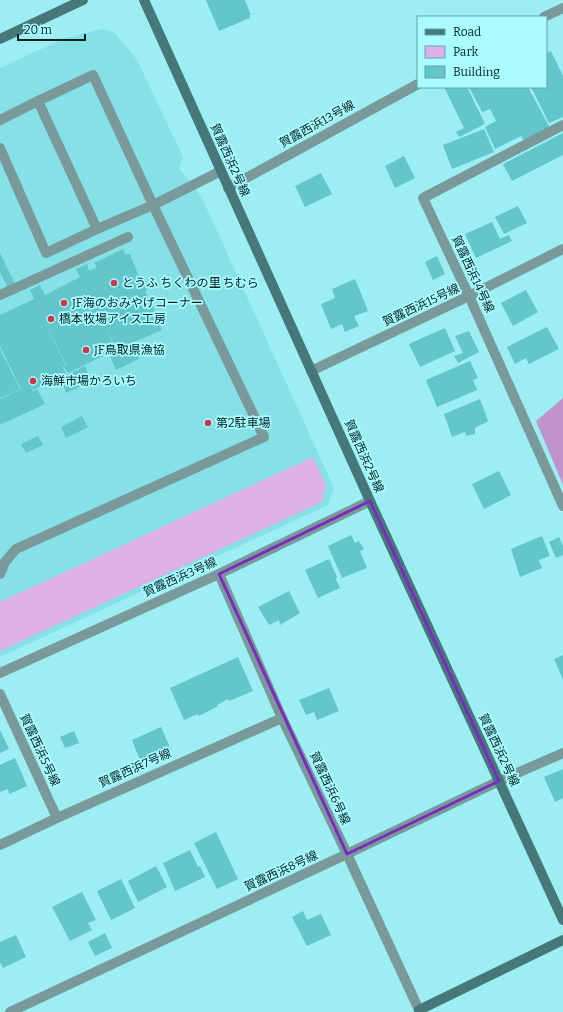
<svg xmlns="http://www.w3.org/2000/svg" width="563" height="1012" viewBox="0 0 563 1012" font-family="Bitter,'Noto Sans JP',serif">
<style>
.built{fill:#85e1e5}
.green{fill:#ddb0e8}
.forest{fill:#c093cc}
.building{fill:#62c6cb}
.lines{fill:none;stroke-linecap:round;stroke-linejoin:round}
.lane{stroke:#79999a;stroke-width:10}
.street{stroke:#79999a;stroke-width:10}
.secondary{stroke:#46787a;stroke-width:10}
.marked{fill:none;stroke:#7b2cbf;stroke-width:3;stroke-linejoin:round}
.poi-dot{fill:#c93948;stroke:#aafbff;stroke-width:1.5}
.labels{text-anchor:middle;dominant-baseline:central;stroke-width:3.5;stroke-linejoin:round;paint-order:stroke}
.street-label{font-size:12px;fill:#002224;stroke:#aafbff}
.poi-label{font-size:12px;fill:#002224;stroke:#aafbff;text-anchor:start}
</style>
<rect width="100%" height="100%" fill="#9ceef2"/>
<!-- built -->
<path class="built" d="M 103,29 L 114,32 L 137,60 L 183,157 L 179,168 L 201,196 L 334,488 L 328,505 L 0,657 L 0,68 L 65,38 Z"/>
<!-- green -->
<path class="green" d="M 313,457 L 326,485 L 322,502 L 0,651 L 0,602 Z"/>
<!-- forest -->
<path class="forest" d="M 563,398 L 563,485 L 536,421 Z"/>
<!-- building -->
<g class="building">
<path d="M 206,0 L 245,0 L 251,15 L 249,15 L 250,18 L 219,31 Z"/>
<path d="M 551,51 L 563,76 L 563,117 L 549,123 L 531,87 L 546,87 L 546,53 Z"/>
<path d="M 444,87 L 467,87 L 485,124 L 459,137 L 456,132 L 464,128 Z"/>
<path d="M 469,87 L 528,87 L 550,128 L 524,141 L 521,136 L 495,149 L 485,127 L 496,121 L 490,109 L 482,112 Z"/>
<path d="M 484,129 L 494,152 L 452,169 L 443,145 Z"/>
<path d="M 563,133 L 563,155 L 512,181 L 503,164 Z"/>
<path d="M 404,156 L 415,178 L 395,188 L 385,166 Z"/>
<path d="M 321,173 L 332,194 L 305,207 L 295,186 Z"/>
<path d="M 518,206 L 527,223 L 504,234 L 495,217 Z"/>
<path d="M 492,222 L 500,239 L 509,235 L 512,241 L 476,258 L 465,234 Z"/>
<path d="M 123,249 L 126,255 L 130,254 L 139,277 L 142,277 L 147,290 L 145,291 L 161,323 L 159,324 L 162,330 L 112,351 L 109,347 L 114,344 L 106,329 L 113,344 L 108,347 L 111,352 L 68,373 L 64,367 L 69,365 L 67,366 L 41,315 L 66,366 L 63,367 L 66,374 L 33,390 L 30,384 L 33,392 L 37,389 L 45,404 L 0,425 L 0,399 L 21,389 L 0,346 L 0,315 L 34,299 L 30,290 L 40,285 L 45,295 L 80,277 L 76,269 L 87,264 L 89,271 L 97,267 L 94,263 Z"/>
<path d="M 0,253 L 15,284 L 39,283 L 0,300 L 0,291 L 8,288 L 0,272 Z"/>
<path d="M 437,256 L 445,274 L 433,280 L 425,262 Z"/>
<path d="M 355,279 L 368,311 L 354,316 L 359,326 L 345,332 L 342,324 L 331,329 L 321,304 L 335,298 L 332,289 Z"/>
<path d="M 526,290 L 538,312 L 513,326 L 501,303 Z"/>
<path d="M 547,327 L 559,349 L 529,364 L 526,358 L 515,364 L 507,347 Z"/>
<path d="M 445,328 L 455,351 L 420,367 L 409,344 Z"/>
<path d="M 469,331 L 479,352 L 458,363 L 454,356 L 463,353 L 455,336 Z"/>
<path d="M 132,344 L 139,359 L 116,370 L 109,354 L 112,353 L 113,356 L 112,353 Z"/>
<path d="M 0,349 L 20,389 L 0,398 Z"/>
<path d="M 470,361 L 478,378 L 473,380 L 477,390 L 437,407 L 426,380 Z"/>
<path d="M 85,366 L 91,382 L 66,393 L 61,378 Z"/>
<path d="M 480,399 L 488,421 L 475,428 L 475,434 L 466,436 L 465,432 L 452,437 L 444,414 Z"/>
<path d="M 82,416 L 88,427 L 66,438 L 61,427 Z"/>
<path d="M 38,436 L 43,445 L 26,453 L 21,444 Z"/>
<path d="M 499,471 L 511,495 L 484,509 L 472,484 Z"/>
<path d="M 351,535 L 355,543 L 359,541 L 364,549 L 360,551 L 367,568 L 342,578 L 328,546 Z"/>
<path d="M 542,536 L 550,556 L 539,560 L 542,568 L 520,577 L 511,549 Z"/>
<path d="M 559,537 L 563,546 L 563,555 L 556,558 L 549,542 Z"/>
<path d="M 329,559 L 337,577 L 336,579 L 340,588 L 318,598 L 305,570 Z"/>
<path d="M 289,591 L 300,613 L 280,625 L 279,620 L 269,625 L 258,607 Z"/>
<path d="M 563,655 L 563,680 L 554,659 Z"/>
<path d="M 238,657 L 253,691 L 229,701 L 228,699 L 217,705 L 218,706 L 199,716 L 198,714 L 184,720 L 170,688 Z"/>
<path d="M 329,688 L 339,711 L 317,720 L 314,712 L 306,715 L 299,700 Z"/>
<path d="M 161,727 L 171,750 L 141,763 L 132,740 Z"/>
<path d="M 0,730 L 9,749 L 0,753 Z"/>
<path d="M 74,731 L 79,743 L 65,748 L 60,737 Z"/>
<path d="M 15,758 L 27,786 L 9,794 L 8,789 L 0,792 L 0,765 Z"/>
<path d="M 563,769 L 563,798 L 555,802 L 544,777 Z"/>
<path d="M 216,832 L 238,879 L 217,889 L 194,843 Z"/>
<path d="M 190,850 L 198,867 L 200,866 L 205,877 L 175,891 L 163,863 Z"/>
<path d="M 156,866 L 167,887 L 138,902 L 128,881 Z"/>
<path d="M 121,879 L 135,908 L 111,920 L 97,891 Z"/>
<path d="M 82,892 L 96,920 L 88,923 L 92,930 L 70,941 L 52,907 Z"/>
<path d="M 303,911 L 307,920 L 321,914 L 331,935 L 307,946 L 292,917 Z"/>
<path d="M 105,933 L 112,948 L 95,956 L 88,942 Z"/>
<path d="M 16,935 L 26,957 L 3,968 L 0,962 L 0,942 Z"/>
</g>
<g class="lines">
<!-- lane -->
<g class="lane">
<path d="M 38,101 L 97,229"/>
<path d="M 0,120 L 38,101 L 93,75 L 153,205 L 264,437 L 16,549 L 5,562 L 0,574"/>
<path d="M 0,148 L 46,253 L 97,229 L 153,205 L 221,171"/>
</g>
<!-- street -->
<g class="street">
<path d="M 544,17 L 563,8"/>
<path d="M 563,125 L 423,198 L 469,296 L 563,506"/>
<path d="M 228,188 L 418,84"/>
<path d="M 0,295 L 128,237"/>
<path d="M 311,371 L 469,296 L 563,249"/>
<path d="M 219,574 L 282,718 L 347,854 L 420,1012"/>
<path d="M 0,673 L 219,574 L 370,501"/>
<path d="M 0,694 L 57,818"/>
<path d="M 0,845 L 57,818 L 282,718"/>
<path d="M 10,1012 L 347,854 L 499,781 L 563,753"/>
</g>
<!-- secondary -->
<g class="secondary">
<path d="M 144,0 L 370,501 L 563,920"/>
<path d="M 0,39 L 83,0"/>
<path d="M 419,1010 L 563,940"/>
</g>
</g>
<!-- marked area -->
<path class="marked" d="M 370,501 L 499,781 L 347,854 L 219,574 Z"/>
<!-- markers -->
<g class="poi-dot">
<circle cx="114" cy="283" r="4"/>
<circle cx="64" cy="303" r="4"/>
<circle cx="51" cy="319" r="4"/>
<circle cx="86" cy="350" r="4"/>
<circle cx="33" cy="381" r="4"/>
<circle cx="208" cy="423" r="4"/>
</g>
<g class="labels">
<!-- street labels -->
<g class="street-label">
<text transform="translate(317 124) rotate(-29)">賀露西浜13号線</text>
<text transform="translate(230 160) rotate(66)">賀露西浜2号線</text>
<text transform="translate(473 274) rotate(65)">賀露西浜14号線</text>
<text transform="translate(421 305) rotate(-25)">賀露西浜15号線</text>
<text transform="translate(364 456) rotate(66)">賀露西浜2号線</text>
<text transform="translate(180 577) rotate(-24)">賀露西浜3号線</text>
<text transform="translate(40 750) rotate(65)">賀露西浜5号線</text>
<text transform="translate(499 750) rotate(65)">賀露西浜2号線</text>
<text transform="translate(135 768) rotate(-24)">賀露西浜7号線</text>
<text transform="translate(330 788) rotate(65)">賀露西浜6号線</text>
<text transform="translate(281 871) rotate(-25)">賀露西浜8号線</text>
</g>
<!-- poi labels -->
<g class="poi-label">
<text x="122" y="283">とうふ ちくわの里 ちむら</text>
<text x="72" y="303">JF海のおみやげコーナー</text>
<text x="59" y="319">橋本牧場アイス工房</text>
<text x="94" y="350">JF鳥取県漁協</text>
<text x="41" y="381">海鮮市場かろいち</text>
<text x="216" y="423">第2駐車場</text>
</g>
</g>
<!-- legend -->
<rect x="417" y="16" width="130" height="72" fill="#aafbff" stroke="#66a4a7"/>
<rect x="425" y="29" width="20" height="6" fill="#46787a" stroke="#66a4a7"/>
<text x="453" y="36" font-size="12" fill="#002224">Road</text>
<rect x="425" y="46" width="20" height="12" fill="#ddb0e8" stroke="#66a4a7"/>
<text x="453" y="56" font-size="12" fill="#002224">Park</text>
<rect x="425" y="66" width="20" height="12" fill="#62c6cb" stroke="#66a4a7"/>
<text x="453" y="76" font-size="12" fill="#002224">Building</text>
<!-- scale -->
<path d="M18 34v6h67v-6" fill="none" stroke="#002224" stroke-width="2"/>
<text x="24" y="34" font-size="12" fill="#002224" stroke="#aafbff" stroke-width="3" paint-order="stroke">20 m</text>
</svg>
